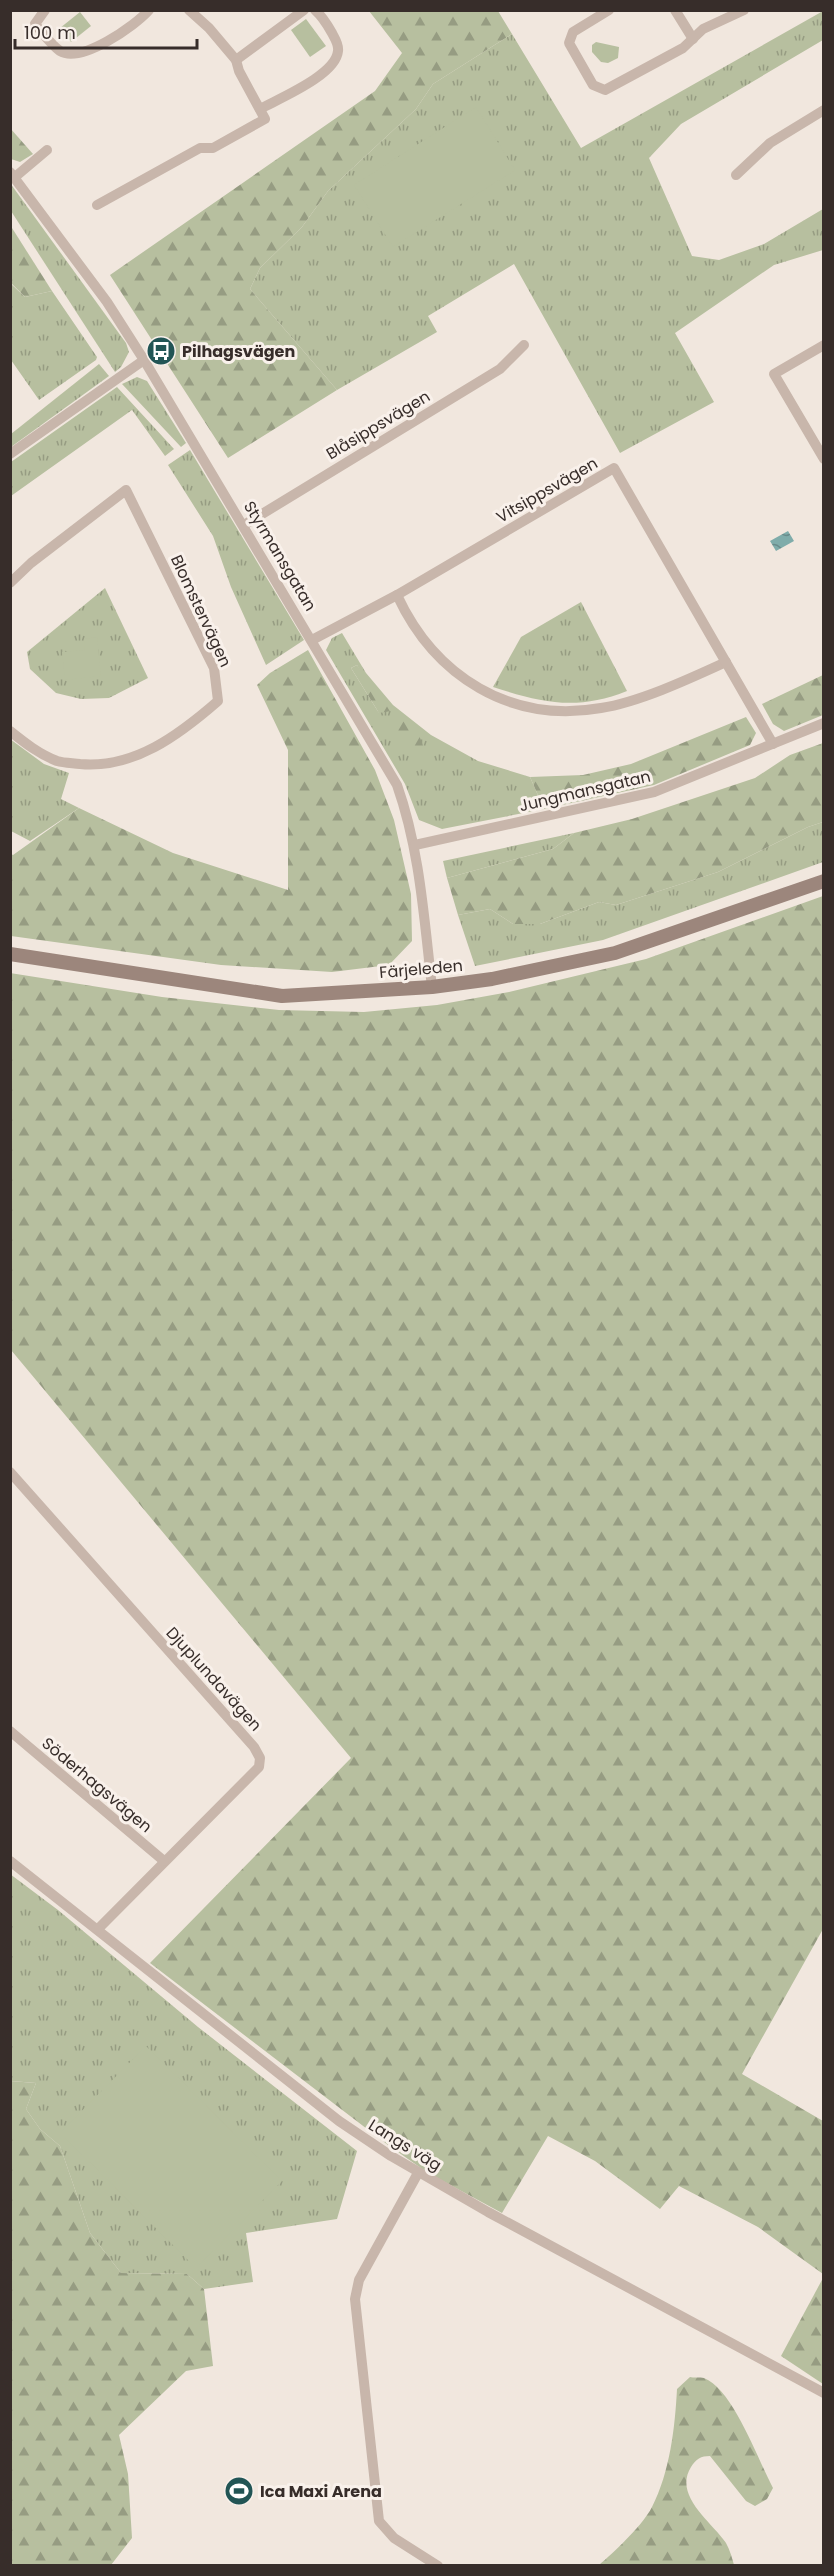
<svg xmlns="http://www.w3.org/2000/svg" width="834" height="2576" viewBox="0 0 834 2576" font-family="Poppins,sans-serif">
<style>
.grass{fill:url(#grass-tufts);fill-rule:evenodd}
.forest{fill:url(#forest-firs)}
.green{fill:#b7bf9f}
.water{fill:url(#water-waves)}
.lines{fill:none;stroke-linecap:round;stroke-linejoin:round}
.minor{stroke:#c8b6ab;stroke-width:10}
.secondary{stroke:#9c867c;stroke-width:14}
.labels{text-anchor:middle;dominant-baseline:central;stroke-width:6;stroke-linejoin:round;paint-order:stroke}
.poi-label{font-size:16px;font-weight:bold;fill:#372d2a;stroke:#f9f1eb;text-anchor:start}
.street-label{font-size:16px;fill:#372d2a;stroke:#f9f1eb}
</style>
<defs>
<pattern id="grass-tufts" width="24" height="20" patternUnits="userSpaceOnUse" patternTransform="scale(1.5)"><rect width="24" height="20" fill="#b7bf9f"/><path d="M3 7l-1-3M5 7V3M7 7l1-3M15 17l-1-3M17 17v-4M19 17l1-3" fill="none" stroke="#969c82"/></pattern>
<pattern id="forest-firs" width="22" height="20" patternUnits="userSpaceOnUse" patternTransform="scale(1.5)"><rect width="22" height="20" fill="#b7bf9f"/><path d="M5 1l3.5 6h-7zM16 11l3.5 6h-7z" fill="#969c82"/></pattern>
<pattern id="water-waves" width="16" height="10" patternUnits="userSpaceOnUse" patternTransform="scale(1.5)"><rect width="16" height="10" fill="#7facaa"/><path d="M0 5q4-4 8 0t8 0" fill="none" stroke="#698c8b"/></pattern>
</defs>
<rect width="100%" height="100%" fill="#f1e7de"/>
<!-- grass -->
<g class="grass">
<path d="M 823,11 L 823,40 L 681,124 L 649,158 L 692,256 L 719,260 L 764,244 L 823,209 L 823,250 L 774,265 L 675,333 L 714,402 L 620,453 L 514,264 L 428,316 L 437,332 L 337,390 L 250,289 L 260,268 L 302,227 L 328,191 L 416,109 L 433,84 L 512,34 L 581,148 Z"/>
<path d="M 10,183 L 126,343 L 129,352 L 121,367 L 115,372 L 11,211 Z"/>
<path d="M 10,283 L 25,297 L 52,291 L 97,357 L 96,360 L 39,400 L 11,360 Z"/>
<path d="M 99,364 L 109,376 L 11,447 L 11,434 Z"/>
<path d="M 137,377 L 147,381 L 186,443 L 181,447 L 122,384 Z"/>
<path d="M 117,387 L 174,449 L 165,456 L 132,410 L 11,496 L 11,462 Z"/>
<path d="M 190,450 L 304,640 L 266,665 L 231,587 L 213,536 L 168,465 Z"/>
<path d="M 105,588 L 148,678 L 109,698 L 81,699 L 56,693 L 30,669 L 27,652 Z"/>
<path d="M 581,602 L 627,691 C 577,711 542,703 493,687 L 521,637 Z"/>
<path d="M 342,633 L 366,673 L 393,705 L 431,735 L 478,761 L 530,777 L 544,809 L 442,829 L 419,820 L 405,784 L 326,650 L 332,638 ZM 357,665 L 379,713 L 351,668 Z"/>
<path d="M 10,739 L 44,764 L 69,773 L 61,799 L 79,808 L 30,841 L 11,831 Z"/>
<path d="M 823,822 L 823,862 L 603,940 L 475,966 L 458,915 L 490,909 L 513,924 L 540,924 L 599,902 L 616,905 L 718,872 L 808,827 Z"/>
<path d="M 574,833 L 553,849 L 447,878 L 443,861 Z"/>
<path d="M 10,1874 L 58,1910 L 198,2027 L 357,2151 L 337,2219 L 246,2233 L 253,2282 L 204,2289 L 187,2274 L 121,2273 L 90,2233 L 60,2146 L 40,2129 L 26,2109 L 36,2083 L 11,2081 Z"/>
</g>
<!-- forest -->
<g class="forest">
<path d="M 369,11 L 498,11 L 512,34 L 433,84 L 416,109 L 328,191 L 302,227 L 260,268 L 250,289 L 337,390 L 228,458 L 110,275 L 375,91 L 402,53 Z"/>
<path d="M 10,128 L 33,154 L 20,162 L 11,159 Z"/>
<path d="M 10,225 L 12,228 L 52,291 L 25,297 L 11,283 Z"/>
<path d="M 308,650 L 375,770 L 394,820 L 411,894 L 412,941 L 389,965 L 332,972 L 221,965 L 11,936 L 11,854 L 13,855 L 79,808 L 173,853 L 288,890 L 288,750 L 257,685 L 270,673 Z"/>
<path d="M 357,665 C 367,682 381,694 391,711 L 379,713 L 351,668 Z"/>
<path d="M 823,675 L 823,715 L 784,731 L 773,724 L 762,704 Z"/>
<path d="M 396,715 C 415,726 421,734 425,755 L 414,754 L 402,741 L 388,720 Z"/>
<path d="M 746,717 L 756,733 L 750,745 L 654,785 L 544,809 L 530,777 L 583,775 L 631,764 Z"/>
<path d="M 823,743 L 823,822 L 808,827 L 718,872 L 616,905 L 599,902 L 540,924 L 513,924 L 490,909 L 458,915 L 447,878 L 553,849 L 574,833 L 632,819 L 755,778 L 790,755 Z"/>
<path d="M 823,896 L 823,1929 L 742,2074 L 823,2121 L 823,2274 L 758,2227 L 679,2186 L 660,2209 L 595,2161 L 548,2136 L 502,2213 L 428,2173 L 388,2145 L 150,1963 L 351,1758 L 11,1350 L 10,973 L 162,997 L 279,1010 L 364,1012 L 437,1005 L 509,992 L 646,959 Z"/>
<path d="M 10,2081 L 36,2083 L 26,2109 L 40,2129 L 60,2146 L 90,2233 L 121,2273 L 187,2274 L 204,2289 L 213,2366 L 186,2371 L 119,2435 L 128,2474 L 132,2538 L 111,2565 L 11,2565 Z"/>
<path d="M 823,2278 L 823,2384 L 781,2356 Z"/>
<path d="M 690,2377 C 693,2378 700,2377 704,2378 C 733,2389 758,2460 773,2488 L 767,2499 L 755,2506 L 746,2501 L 710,2456 C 701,2456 696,2459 691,2467 C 673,2496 712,2522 726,2543 C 730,2550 732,2558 734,2565 L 599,2565 C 614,2552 643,2525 652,2507 C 670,2472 675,2427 677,2389 Z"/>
</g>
<!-- green -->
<g class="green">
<path d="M 80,12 L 91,26 L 71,42 L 60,28 Z"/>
<path d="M 306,19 L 326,46 L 310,57 L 291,30 Z"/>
<path d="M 596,42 L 619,47 L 618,58 L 608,63 L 601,62 L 592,52 L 592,45 Z"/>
<path d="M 476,107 L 515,170 L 393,247 L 354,185 Z"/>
<path d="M 97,637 L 101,676 L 65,680 L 62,652 L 85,650 L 84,639 Z"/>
<path d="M 146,2046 L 282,2181 L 196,2268 L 60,2133 Z"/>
</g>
<!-- water -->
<path class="water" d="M 788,531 L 794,541 L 776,551 L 770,541 Z"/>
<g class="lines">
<!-- minor -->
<g class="minor">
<path d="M 45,10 L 35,24 C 42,32 51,45 60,51 C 81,64 135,26 149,10"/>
<path d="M 609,10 L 573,32 L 569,43 L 593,85 L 605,90 L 683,48 L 703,29 L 744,10"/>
<path d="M 675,10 L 693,39"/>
<path d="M 236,60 L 304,10"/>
<path d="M 260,109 C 280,98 336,75 338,51 C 339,44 335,39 332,33 C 327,24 323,17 315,10"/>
<path d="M 10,172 L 107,302 L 144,360 L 397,785 C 420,850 424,919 432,987"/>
<path d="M 736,175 L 770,143 L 824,110"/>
<path d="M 15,177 L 47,150"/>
<path d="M 97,205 L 200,148 L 213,148 L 265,119 L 239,71 L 236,60 L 209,28 L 189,10"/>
<path d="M 824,345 L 774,374 L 824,459"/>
<path d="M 10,454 L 144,360"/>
<path d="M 244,525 L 500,369 L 524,345"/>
<path d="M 10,583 L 31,563 L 126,490 L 214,668 L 218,701 C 179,735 134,769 80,764 C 72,763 64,763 57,761 C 39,754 25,743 10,731"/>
<path d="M 397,595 C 435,677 511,724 601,708 C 640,702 691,678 726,662"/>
<path d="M 312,640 L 397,595 L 614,468 L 773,744"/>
<path d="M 415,845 L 654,792 L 824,723"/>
<path d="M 10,1472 L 254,1747 L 260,1758 L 259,1767 L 99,1928"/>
<path d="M 10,1731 L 164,1861"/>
<path d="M 10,1861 L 339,2121 L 391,2156 L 488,2212 L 824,2393"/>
<path d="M 418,2173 L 359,2280 L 355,2299 L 379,2521 L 394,2538 L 438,2566"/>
</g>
<!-- secondary -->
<path class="secondary" d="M 10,954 L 282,996 L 432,987 L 492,979 L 615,953 L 824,881"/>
</g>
<!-- icons -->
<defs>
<g id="bus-disc" transform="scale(1.5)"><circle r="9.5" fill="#255" stroke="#f9f1eb"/><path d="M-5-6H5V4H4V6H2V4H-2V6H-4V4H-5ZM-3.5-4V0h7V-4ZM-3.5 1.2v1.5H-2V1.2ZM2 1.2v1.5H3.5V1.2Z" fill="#fff"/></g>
<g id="stadium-disc" transform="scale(1.5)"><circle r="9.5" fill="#255" stroke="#f9f1eb"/><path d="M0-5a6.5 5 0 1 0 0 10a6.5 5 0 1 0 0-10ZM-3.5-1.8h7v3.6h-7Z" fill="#fff"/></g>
</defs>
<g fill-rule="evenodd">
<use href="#bus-disc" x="161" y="351"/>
<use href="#stadium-disc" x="239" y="2491"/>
</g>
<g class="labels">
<!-- poi labels -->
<g class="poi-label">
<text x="182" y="351">Pilhagsvägen</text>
<text x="260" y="2491">Ica Maxi Arena</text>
</g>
<!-- street labels -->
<g class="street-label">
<text transform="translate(378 425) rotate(-31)">Blåsippsvägen</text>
<text transform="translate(547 490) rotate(-30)">Vitsippsvägen</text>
<text transform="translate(280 556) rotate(59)">Styrmansgatan</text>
<text transform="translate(201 611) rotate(65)">Blomstervägen</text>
<text transform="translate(585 791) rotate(-13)">Jungmansgatan</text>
<text transform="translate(421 969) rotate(-5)">Färjeleden</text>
<text transform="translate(214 1679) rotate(48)">Djuplundavägen</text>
<text transform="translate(97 1785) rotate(40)">Söderhagsvägen</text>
<text transform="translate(405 2145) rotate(32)">Langs väg</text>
</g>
</g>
<!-- border -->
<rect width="834" height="2576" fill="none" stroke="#372d2a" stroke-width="24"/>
<!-- scale -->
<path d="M15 39v9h182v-9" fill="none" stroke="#372d2a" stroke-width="3"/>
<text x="24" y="39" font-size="18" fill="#372d2a" stroke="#f9f1eb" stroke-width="4.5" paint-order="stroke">100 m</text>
</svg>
